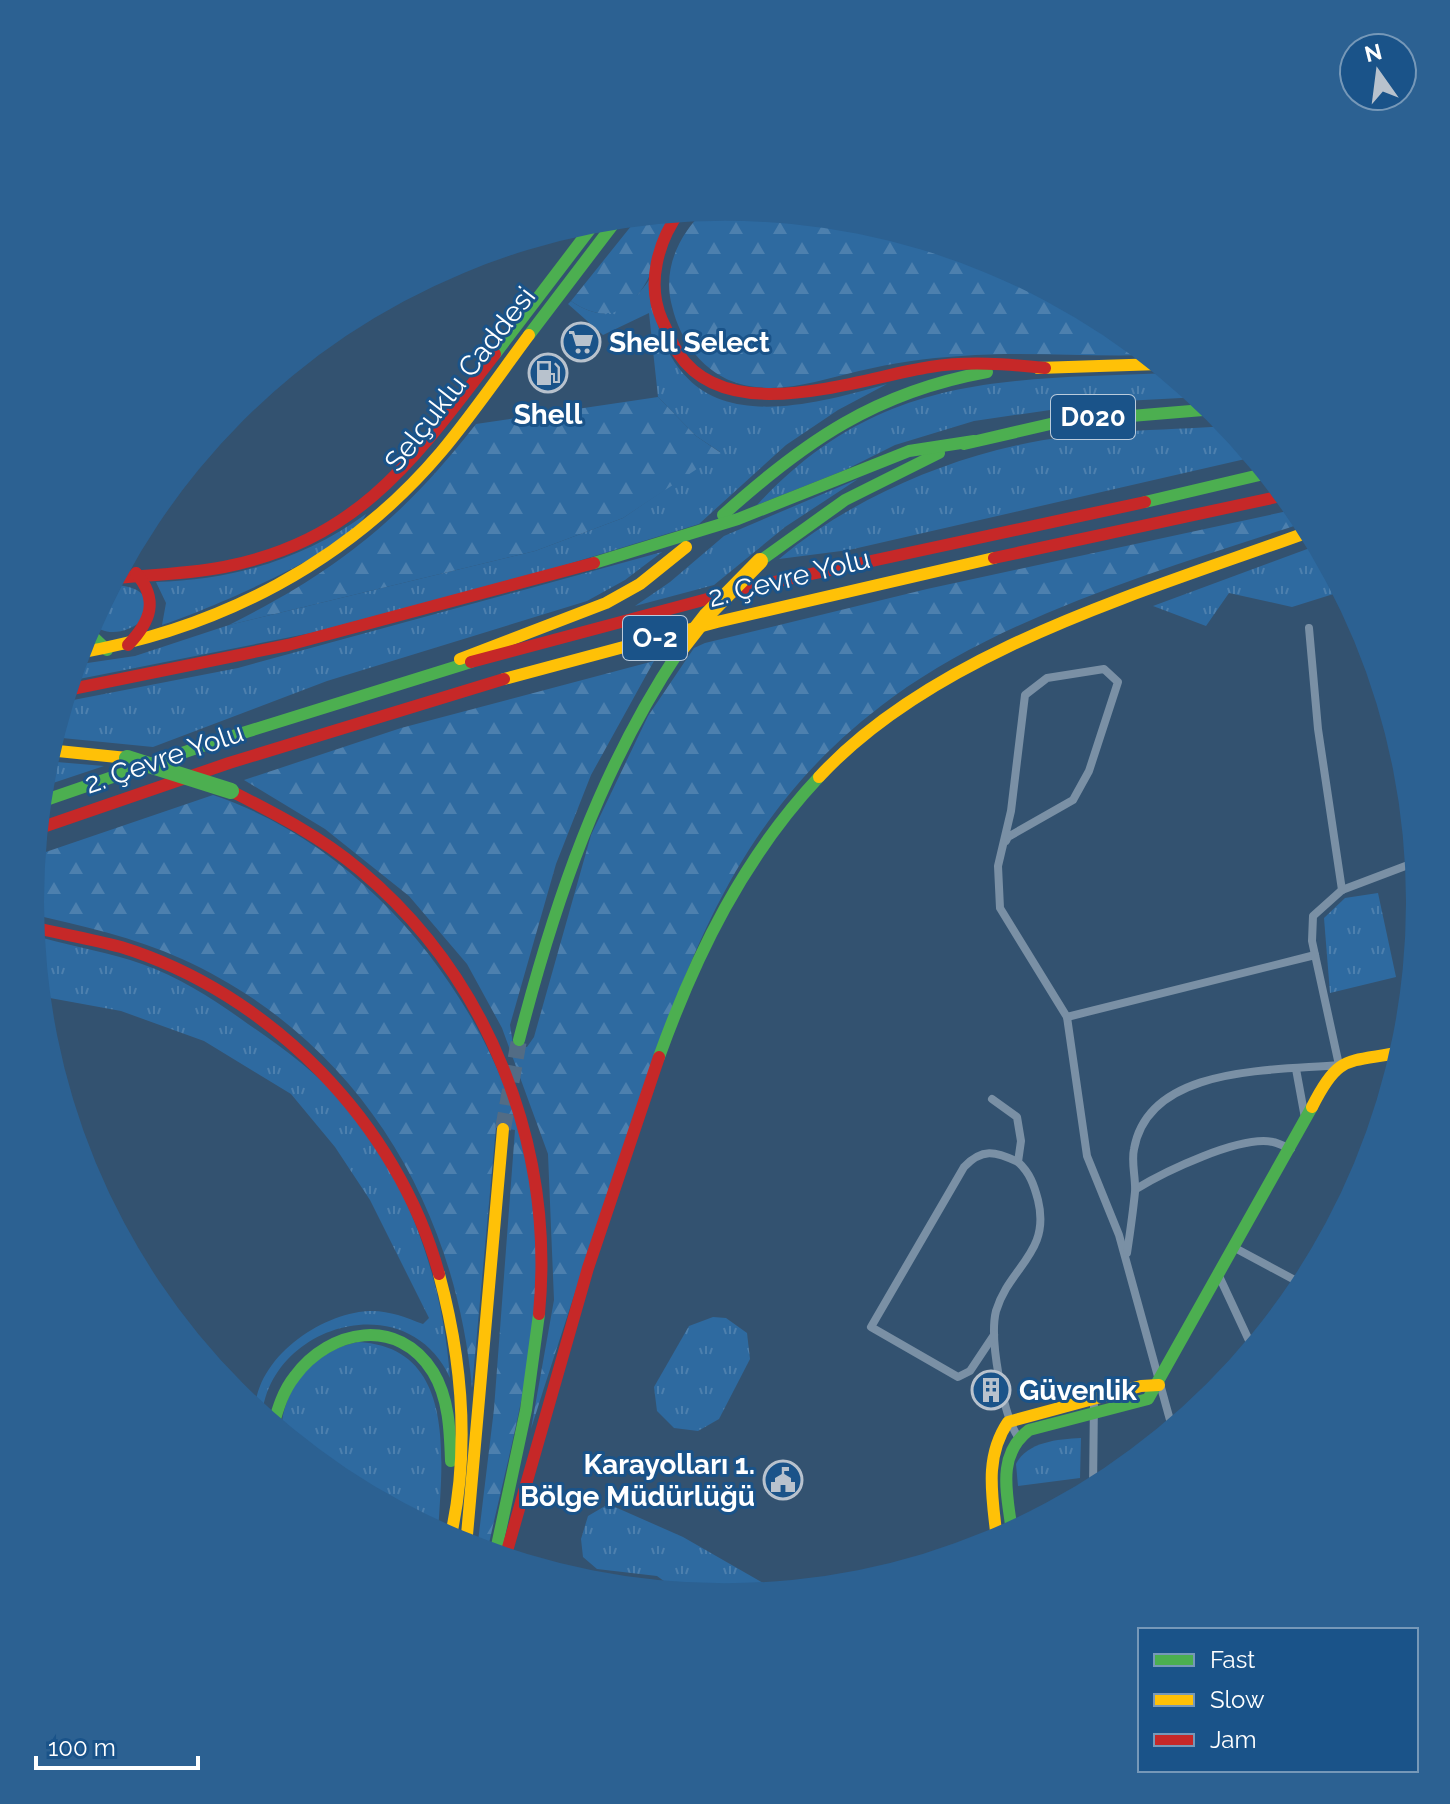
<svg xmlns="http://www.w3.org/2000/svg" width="1450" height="1804" viewBox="0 0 1450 1804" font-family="Raleway,sans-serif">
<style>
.grass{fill:url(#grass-tufts)}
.forest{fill:url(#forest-firs)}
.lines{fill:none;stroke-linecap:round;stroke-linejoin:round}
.highway-tunnel{stroke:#526c85;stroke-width:16;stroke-dasharray:16 8;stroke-linecap:butt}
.street{stroke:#7a90a5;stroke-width:8}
.fast{stroke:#4caf50;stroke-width:12}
.slow{stroke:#ffc107;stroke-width:12}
.jam{stroke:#c62828;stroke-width:12}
.fast-bridge{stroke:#4caf50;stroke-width:16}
.slow-bridge{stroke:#ffc107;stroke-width:16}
.labels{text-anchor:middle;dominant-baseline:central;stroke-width:6;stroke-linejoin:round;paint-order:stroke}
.shield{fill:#1a5389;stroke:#bacbdc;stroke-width:2}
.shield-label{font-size:26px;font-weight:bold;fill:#fff}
.poi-label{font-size:28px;font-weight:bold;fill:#fff;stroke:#1a5389;text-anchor:start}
.street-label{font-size:28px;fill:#fff;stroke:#1a5389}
</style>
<defs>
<pattern id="grass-tufts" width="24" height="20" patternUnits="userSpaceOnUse" patternTransform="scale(2)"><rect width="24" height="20" fill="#2e6aa0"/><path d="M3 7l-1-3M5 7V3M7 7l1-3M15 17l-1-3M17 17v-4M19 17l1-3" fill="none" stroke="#4d80ae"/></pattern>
<pattern id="forest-firs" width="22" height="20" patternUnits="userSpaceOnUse" patternTransform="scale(2)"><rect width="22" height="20" fill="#2e6aa0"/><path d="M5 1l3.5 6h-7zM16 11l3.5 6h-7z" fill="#4d80ae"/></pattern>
</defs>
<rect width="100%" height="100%" fill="#335270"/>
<!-- grass -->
<g class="grass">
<path d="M 649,280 C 667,434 770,418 887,384 L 838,410 L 786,445 L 699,524 L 523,578 L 311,633 L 69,681 L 74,665 L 135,656 L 229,625 L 535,551 L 623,518 L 720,452 L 696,436 L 658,397 L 649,313 L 603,335 L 568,304 L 571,301 C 606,325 627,311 649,280 Z"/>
<path d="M 1171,373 L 1200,397 L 1105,402 L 974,421 L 895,445 L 845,470 L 757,505 C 880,372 1005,380 1171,373 Z"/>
<path d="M 1229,426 L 1254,457 L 849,550 L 779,559 C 841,507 920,470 997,450 C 1072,430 1153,431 1229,426 Z"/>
<path d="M 858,479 L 785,527 L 714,585 L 635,606 L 670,582 L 724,536 Z"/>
<path d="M 366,514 C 351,550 204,611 162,625 L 166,603 L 156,582 C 233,580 304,559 366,514 Z"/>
<path d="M 1318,545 L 1343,591 L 1292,607 L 1229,593 L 1206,626 L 1153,606 Z"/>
<path d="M 662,552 L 625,580 L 587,601 L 327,681 L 153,747 L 52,737 L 63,702 L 238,668 Z"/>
<path d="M 118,585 C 130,587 139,588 146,599 L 143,620 C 127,633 105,638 91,622 L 109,588 Z"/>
<path d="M 45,761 L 104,766 L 41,787 Z"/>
<path d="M 1378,893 L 1396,977 L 1330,993 L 1324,918 L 1345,898 Z"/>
<path d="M 43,938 C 75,947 111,953 142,964 C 181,978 215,1000 248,1024 C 282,1047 318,1074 345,1105 C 409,1180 443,1281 450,1378 C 407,1284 269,1325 262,1417 L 255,1411 C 256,1358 320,1314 368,1311 C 388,1310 405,1317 423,1324 L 429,1318 L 370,1200 L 335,1147 L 291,1094 L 204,1041 L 121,1011 L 39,996 L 34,939 Z"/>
<path d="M 713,1317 L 726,1318 L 747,1333 L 750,1359 L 719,1419 L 698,1431 L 674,1428 L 657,1411 L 654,1387 L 689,1326 Z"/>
<path d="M 358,1342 C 458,1347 442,1461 438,1533 L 339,1480 L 281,1432 C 283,1387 313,1351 358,1342 Z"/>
<path d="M 1081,1438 L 1080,1478 L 1018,1486 L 1016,1464 C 1027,1442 1058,1439 1081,1438 Z"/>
<path d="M 605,1506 L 615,1507 L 683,1537 L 779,1592 L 725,1597 L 679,1592 L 657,1576 L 597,1569 L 583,1557 L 581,1539 L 588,1516 Z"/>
</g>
<!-- forest -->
<g class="forest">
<path d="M 725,207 L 861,220 L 991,260 L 1111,324 L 1148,355 C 1086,357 1023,351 961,356 C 926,358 893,363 859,371 C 820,380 780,395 740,384 C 704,374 680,341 672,306 C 662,269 679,234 706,209 Z"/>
<path d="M 674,212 C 657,258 637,346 571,301 L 640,215 Z"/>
<path d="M 658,397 L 696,436 L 721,453 L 623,518 L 535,551 L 229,625 C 337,571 402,519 476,424 Z"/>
<path d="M 1297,509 L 1306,522 C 1170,567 1009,613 893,697 C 735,812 688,959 628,1135 C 595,1233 562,1330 531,1429 L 554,1300 L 548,1154 L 502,1028 L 467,964 L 409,896 L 325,829 L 244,780 L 401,728 L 654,661 L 591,775 L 556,864 L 510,1025 L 513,1044 L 527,1047 L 534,1037 L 591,835 L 648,716 L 694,648 L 705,643 L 927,589 Z"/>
<path d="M 213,795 C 356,843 468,974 515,1115 C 533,1170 538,1233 536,1290 C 532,1378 505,1467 487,1553 L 477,1550 L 494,1409 L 515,1130 L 496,1127 L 472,1388 C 455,1202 356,1038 182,959 C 134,937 82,926 31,914 L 34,856 Z"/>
</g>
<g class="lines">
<!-- highway-tunnel -->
<path class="highway-tunnel" d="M 503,1129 L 519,1040"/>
<!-- street -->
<g class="street">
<path d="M 1309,628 L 1318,729 L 1342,890"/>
<path d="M 1006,841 L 1008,837 L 1073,800 L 1089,771 L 1118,682 L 1104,669 L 1047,678 L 1025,695 L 1011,811 L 998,866 L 1000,908 L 1067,1017 L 1087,1156 L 1119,1235 L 1170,1420 L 1177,1426"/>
<path d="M 1067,1017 L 1315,955"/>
<path d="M 1296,1069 L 1305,1118"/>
<path d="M 992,1099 L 1017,1117 L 1021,1141 L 1018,1162 C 1030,1173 1034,1185 1038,1200 C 1051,1253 1009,1267 996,1311 C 989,1339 1003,1414 1018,1437"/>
<path d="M 1136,1189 C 1164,1172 1240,1135 1273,1142 C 1279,1143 1285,1147 1291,1149"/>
<path d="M 1235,1248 L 1304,1285"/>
<path d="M 1127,1253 C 1130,1233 1133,1212 1135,1192 C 1136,1178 1131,1163 1134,1149 C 1149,1065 1273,1071 1339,1065 L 1312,941 L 1313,916 L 1342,890 L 1416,862"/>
<path d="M 1219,1276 L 1253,1349"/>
<path d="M 994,1335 L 970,1371 L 958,1377 L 871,1327 L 964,1167 C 982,1148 995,1151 1018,1162"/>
<path d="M 1093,1490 L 1094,1398"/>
</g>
<!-- fast -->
<g class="fast">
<path d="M 529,335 L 618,218"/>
<path d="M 495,354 L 597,220"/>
<path d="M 964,444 L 1059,422 L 1215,409"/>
<path d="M 1145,502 L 1268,473"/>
<path d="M 723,515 C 805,441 876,392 987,372"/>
<path d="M 760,561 L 845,500 L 939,453"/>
<path d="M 594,563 L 738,519 L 909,451 L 974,441"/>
<path d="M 86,630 L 107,650"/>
<path d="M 40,802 L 217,741 L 471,662"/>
<path d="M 519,1040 C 555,901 599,771 679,651"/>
<path d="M 659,1057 C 696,954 744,857 819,777"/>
<path d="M 273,1426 C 278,1408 283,1391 295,1376 C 330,1329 398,1316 433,1372 C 449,1398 450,1431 451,1461"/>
<path d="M 1012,1533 C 1008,1496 995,1456 1029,1430 L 1148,1399 L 1312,1107"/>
<path d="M 495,1555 L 526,1410 L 539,1314"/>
<path d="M 603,1585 L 644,1589"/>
</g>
<!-- slow -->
<g class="slow">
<path d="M 1038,368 L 1160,364"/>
<path d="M 78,653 C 219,629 348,562 441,452 C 472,415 500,374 529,335"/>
<path d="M 460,659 L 606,603 L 640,584 L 686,547"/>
<path d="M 504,679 L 717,622 L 994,558"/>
<path d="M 48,750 L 127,758"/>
<path d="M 819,777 C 937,649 1150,590 1311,531"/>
<path d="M 1312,1107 C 1339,1053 1347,1063 1402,1052"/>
<path d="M 439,1274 C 462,1359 470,1448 451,1535"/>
<path d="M 997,1541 C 993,1499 983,1459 1008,1422 L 1141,1386 L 1159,1385"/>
<path d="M 466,1546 L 503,1129"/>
</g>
<!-- jam -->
<g class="jam">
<path d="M 680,211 C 658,241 646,284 662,320 C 667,330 672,343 678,353 C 728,429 859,378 930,367 C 968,361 1007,364 1045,368"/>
<path d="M 994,558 L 1286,495"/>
<path d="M 114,578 C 150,575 188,574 224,567 C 360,540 416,457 495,354"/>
<path d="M 128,645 C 151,621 159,600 136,573"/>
<path d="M 471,662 L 756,586 L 1145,502"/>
<path d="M 67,690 L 288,645 L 594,563"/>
<path d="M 231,791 C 276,814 321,837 360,870 C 489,978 555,1147 539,1314"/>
<path d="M 37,829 L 229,763 L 504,679"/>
<path d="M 32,927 C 61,934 92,939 121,947 C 270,993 398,1124 439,1274"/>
<path d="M 505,1558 L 588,1268 L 659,1057"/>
</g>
<!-- fast-bridge -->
<path class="fast-bridge" d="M 127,758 L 231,791"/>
<!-- slow-bridge -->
<path class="slow-bridge" d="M 679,651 L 707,615 L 760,561"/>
</g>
<!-- icons -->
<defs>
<g id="supermarket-ring" transform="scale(2)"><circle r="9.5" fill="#1a5389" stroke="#b8c2cd" stroke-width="1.5"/><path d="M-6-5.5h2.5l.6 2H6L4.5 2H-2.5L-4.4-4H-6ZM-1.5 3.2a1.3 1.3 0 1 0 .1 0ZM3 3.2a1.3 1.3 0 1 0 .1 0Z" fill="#b8c2cd"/></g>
<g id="fuel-ring" transform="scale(2)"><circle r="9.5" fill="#1a5389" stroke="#b8c2cd" stroke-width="1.5"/><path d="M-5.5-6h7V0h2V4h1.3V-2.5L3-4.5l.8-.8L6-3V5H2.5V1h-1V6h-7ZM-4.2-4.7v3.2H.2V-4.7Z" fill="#b8c2cd"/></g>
<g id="building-ring" transform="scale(2)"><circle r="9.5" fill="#1a5389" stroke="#b8c2cd" stroke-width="1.5"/><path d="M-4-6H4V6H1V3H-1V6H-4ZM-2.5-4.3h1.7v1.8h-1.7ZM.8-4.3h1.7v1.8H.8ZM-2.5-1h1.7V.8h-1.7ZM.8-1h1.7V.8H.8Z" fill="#b8c2cd"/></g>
<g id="civic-ring" transform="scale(2)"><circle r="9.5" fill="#1a5389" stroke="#b8c2cd" stroke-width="1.5"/><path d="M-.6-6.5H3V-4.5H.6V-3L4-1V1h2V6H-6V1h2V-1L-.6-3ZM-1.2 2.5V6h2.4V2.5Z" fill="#b8c2cd"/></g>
</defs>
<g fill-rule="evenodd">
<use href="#supermarket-ring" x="581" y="342"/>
<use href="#fuel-ring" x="548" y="373"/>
<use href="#building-ring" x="991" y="1390"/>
<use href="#civic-ring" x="783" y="1480"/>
</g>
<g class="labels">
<!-- shield labels -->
<g class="shield">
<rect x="1051" y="395" width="84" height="44" rx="6"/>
<rect x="623" y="616" width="64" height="44" rx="6"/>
</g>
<g class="shield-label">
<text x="1093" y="417">D020</text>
<text x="655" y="638">O-2</text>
</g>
<!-- poi labels -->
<g class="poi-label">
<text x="609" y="342">Shell Select</text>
<text x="548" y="414" text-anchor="middle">Shell</text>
<text x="1019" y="1390">Güvenlik</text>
<text x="755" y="1464" text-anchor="end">Karayolları 1.<tspan x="755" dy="32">Bölge Müdürlüğü</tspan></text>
</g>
<!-- street labels -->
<g class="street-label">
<text transform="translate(460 379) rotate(-52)">Selçuklu Caddesi</text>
<text transform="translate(789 578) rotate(-14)">2. Çevre Yolu</text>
<text transform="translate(164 758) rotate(-19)">2. Çevre Yolu</text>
</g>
</g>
<!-- crop -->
<path d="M0 0H1450V1804H0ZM44 902a681 681 0 1 1 1362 0a681 681 0 1 1-1362 0Z" fill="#2c6192" fill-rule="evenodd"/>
<!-- legend -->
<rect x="1138" y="1628" width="280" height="144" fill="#1a5389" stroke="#7698b8" stroke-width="2"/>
<rect x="1154" y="1654" width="40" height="12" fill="#4caf50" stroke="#7698b8" stroke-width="2"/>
<text x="1210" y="1668" font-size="24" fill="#ffffff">Fast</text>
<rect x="1154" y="1694" width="40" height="12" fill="#ffc107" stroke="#7698b8" stroke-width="2"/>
<text x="1210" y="1708" font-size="24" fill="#ffffff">Slow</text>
<rect x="1154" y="1734" width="40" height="12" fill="#c62828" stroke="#7698b8" stroke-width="2"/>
<text x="1210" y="1748" font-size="24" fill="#ffffff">Jam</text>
<!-- north arrow -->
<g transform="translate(1378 72) rotate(346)"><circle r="38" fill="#1a5389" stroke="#7698b8" stroke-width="2"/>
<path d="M0-6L14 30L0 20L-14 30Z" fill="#b8c2cd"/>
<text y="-12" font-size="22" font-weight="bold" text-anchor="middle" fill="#ffffff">N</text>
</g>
<!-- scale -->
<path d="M36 1756v12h162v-12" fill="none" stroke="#ffffff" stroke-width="4"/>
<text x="48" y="1756" font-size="24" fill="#ffffff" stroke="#1a5389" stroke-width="6" paint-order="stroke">100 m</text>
</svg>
